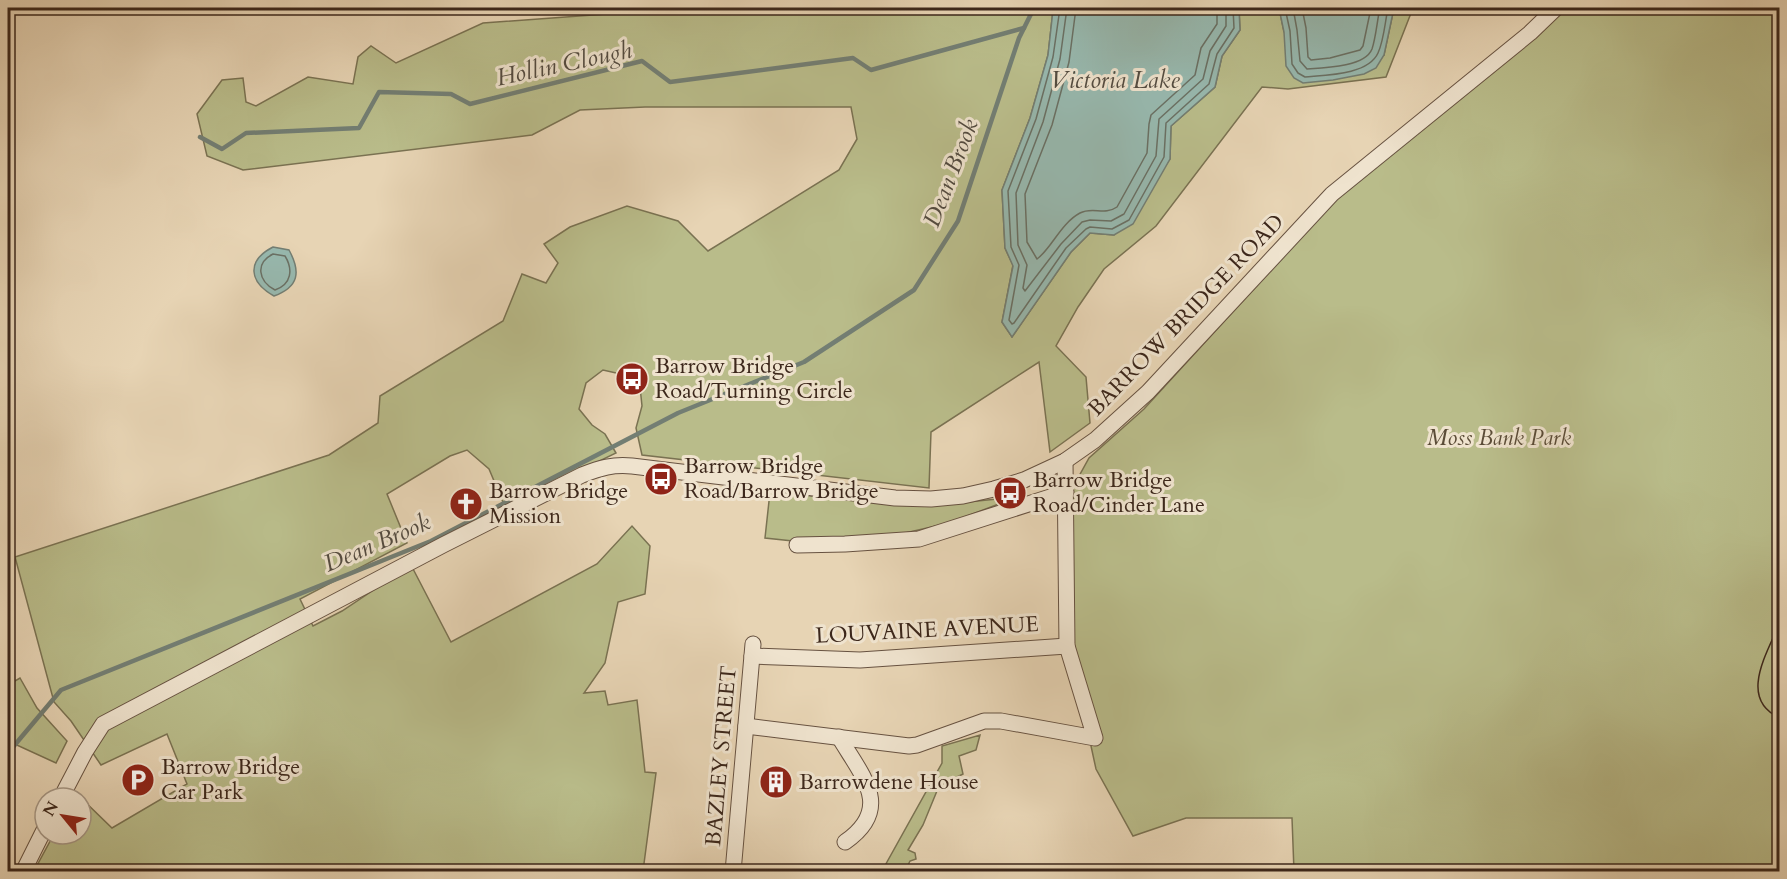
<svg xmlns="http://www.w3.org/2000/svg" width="1787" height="879" viewBox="0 0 1787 879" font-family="Cardo,serif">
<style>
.green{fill:#b9bc8a;stroke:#7a7252;stroke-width:1.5}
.water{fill:#97b8ae;stroke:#737e73;stroke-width:1.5}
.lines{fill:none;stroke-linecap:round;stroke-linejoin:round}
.shore{stroke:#6a7064;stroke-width:1.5}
.stream{stroke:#737e73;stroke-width:4.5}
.minor-casing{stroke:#675241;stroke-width:17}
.minor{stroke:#efe3ce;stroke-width:15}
.tram{stroke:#3c271b;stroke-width:1.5}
.labels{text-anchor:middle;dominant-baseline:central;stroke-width:6;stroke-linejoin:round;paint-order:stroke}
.street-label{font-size:22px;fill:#3c271b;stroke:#efe3ce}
.poi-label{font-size:22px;fill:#3c271b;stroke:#efe3ce;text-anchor:start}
.park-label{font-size:22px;font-style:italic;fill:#5b4c37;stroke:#efe3ce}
.water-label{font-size:24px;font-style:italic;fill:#534b40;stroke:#efe3ce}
</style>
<rect width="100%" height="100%" fill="#e7d4b4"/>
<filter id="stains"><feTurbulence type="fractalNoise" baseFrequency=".00333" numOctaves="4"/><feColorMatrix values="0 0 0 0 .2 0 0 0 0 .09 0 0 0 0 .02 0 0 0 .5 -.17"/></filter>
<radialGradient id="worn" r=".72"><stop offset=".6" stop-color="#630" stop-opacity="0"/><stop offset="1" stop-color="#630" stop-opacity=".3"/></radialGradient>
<!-- green -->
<g class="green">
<path d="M 688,8 L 1055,8 L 1053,10 L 1048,55 L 1030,118 L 1002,190 L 1005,248 L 1013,265 L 1002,322 L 1012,337 L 1071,252 L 1090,233 L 1114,235 L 1170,159 L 1171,126 L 1215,87 L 1222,56 L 1240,30 L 1239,8 L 1279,8 L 1284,32 L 1384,55 L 1394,8 L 1413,8 L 1386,77 L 1288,89 L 1262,87 L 1156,226 L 1104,269 L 1078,307 L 1056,346 L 1086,377 L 1090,423 L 1050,452 L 1039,362 L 931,432 L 929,488 L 642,455 L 636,428 L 642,406 L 640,387 L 625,375 L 603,370 L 586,383 L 579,409 L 592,425 L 605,434 L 616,453 L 505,507 L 489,469 L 467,450 L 450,456 L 387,494 L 407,543 L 300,599 L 313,626 L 342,611 L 411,565 L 451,642 L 597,564 L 632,526 L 650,546 L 645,594 L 618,602 L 605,663 L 584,693 L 605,691 L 608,705 L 637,700 L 645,772 L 656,773 L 643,871 L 547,865 L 550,871 L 34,871 L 54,834 L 81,834 L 81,798 L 112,828 L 187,784 L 167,734 L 101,765 L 71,721 L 54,702 L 15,557 L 329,455 L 378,423 L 380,396 L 503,321 L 522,274 L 546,283 L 558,263 L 544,244 L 570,227 L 627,206 L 678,221 L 708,251 L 839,170 L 857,139 L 851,107 L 645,107 L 580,110 L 532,135 L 243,170 L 207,156 L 197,114 L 222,80 L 243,78 L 246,102 L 256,106 L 308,77 L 353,84 L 358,57 L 371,46 L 396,63 L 483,23 Z"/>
<path d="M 1556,8 L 1779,8 L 1779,871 L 1294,871 L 1292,818 L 1186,818 L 1133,836 L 1096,769 L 1091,746 L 1102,735 L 1067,646 L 1066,477 L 1079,476 L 1089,458 L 1144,409 L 1334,201 Z"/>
<path d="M 770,492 L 928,506 L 1017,497 L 949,523 L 892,536 L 793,541 L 765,538 Z"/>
<path d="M 20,678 L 37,708 L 67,741 L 56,763 L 8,741 L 8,685 Z"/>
<path d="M 980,735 L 976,750 L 959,756 L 963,774 L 939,786 L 923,825 L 908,850 L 915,853 L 916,859 L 910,861 L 907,867 L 900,868 L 899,871 L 882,871 L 942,763 L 942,746 Z"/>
</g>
<!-- water -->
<g class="water">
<path d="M 1055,8 L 1239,8 L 1240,30 L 1222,56 L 1215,87 L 1171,126 L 1170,159 L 1133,224 L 1114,235 L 1090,233 L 1071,252 L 1012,337 L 1002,322 L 1013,266 L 1005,248 L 1002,190 L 1030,118 L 1048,55 L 1053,10 Z"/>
<path d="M 1279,8 L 1394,8 L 1384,55 L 1376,68 L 1364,74 L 1333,80 L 1303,83 L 1294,78 L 1286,66 L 1284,32 Z"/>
<path d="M 273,247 L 289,250 C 301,272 299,287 274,296 C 249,282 246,261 273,247 Z"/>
</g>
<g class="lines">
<!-- shore -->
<g class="shore">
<path d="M 1060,8 L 1053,57 L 1036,119 L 1008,191 L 1011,247 L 1019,265 L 1009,320 L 1012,324 L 1014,323 L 1066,248 L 1086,229 L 1090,227 L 1112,229 L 1129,220 L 1164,157 L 1166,123 L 1209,84 L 1217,54 L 1234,28 L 1233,8"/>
<path d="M 1067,8 L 1060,59 L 1043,122 L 1016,193 L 1018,245 L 1027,265 L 1023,288 L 1025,291 L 1061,244 L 1082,222 L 1090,220 L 1111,221 L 1124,214 L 1156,156 L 1159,119 L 1203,79 L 1210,51 L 1226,26 L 1226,8"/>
<path d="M 1076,8 L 1069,62 L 1052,125 L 1025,194 L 1027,242 L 1037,259 C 1051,249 1061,223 1080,213 C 1093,206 1104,216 1117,207 L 1147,153 L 1149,124 L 1151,115 L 1195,75 L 1201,48 L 1217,24 L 1217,8"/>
<path d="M 1285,8 L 1290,31 L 1292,64 L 1298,73 L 1305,77 C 1326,75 1368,75 1378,53 C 1384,40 1385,22 1388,8"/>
<path d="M 1293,8 L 1297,30 L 1300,61 L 1307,69 C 1324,68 1365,67 1372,49 C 1376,37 1377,21 1380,8"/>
<path d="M 1302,8 L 1306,28 L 1308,57 L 1311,60 L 1330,58 L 1360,50 L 1363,46 L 1371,8"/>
<path d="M 273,254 L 285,256 C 293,269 292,284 275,290 C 258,281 255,263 273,254 Z"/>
</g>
<!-- stream -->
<g class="stream">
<path d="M 200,137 L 222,149 L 246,133 L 359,128 L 379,92 L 451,94 L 470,104 L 642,61 L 670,82 L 853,58 L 871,70 L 1024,28"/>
<path d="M 8,760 L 13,747 L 61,690 L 431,541 L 678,413 L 804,362 L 914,290 L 958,221 L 1019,38 L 1034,8"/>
</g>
<!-- minor casing -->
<g class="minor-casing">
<g id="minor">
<path d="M 797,545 L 845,544 L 919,539 L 1066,492"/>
<path d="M 752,656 L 860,660 L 1067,646"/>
<path d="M 746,726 L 909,746 L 917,745 L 984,721 L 1001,721 L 1095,738 L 1067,646 L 1065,461"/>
<path d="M 839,737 C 862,776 894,808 845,842"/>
<path d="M 61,798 L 85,752 L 103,724 L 443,545 L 582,475 C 600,468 613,464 632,466 L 895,498 L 931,499 L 963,496 L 994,489 L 1024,480 L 1065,461 L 1095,440 L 1148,392 L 1332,194 L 1530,33 L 1556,8"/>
<path d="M 23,872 L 45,828"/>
<path d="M 733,872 L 753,644"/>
</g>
</g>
<!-- minor -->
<use href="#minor" class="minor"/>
<!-- tram -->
<path class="tram" d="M 1780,622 C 1768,652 1737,699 1780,718"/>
</g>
<!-- icons -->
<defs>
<g id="bus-disc" transform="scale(1.725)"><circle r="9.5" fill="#8f2418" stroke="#efe3ce"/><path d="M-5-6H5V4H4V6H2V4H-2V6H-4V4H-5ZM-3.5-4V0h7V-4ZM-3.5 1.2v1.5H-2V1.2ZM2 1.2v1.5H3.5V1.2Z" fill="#fff"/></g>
<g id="church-disc" transform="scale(1.725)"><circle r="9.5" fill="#8f2418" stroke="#efe3ce"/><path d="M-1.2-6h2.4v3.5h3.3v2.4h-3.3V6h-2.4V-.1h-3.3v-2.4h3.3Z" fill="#fff"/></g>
<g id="parking-disc" transform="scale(1.725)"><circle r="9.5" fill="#8f2418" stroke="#efe3ce"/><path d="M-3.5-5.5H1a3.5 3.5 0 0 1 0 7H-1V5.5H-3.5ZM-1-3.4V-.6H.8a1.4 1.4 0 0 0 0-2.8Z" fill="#fff"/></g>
<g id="building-disc" transform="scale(1.725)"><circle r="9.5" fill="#8f2418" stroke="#efe3ce"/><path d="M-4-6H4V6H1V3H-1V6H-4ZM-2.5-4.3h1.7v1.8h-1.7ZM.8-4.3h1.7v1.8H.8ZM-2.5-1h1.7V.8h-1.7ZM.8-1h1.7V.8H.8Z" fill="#fff"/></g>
</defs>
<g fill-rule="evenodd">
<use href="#bus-disc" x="632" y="379"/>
<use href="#bus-disc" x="661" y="479"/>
<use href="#bus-disc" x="1010" y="493"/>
<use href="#church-disc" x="466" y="504"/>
<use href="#parking-disc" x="138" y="780"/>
<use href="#building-disc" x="776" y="782"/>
</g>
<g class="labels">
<!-- street labels -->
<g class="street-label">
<text transform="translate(1186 315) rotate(-46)">BARROW BRIDGE ROAD</text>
<text transform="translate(927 630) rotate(-3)">LOUVAINE AVENUE</text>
<text transform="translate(721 756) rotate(-85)">BAZLEY STREET</text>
</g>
<!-- poi labels -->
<g class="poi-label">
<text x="655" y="366">Barrow Bridge<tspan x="655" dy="25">Road/Turning Circle</tspan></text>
<text x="684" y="466">Barrow Bridge<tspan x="684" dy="25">Road/Barrow Bridge</tspan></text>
<text x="1033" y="480">Barrow Bridge<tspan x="1033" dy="25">Road/Cinder Lane</tspan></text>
<text x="489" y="491">Barrow Bridge<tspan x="489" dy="25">Mission</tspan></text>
<text x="161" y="767">Barrow Bridge<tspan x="161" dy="25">Car Park</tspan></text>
<text x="799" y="782">Barrowdene House</text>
</g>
<!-- park labels -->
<g class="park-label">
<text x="1499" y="438">Moss Bank Park</text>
</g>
<!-- water labels -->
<g class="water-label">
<text transform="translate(564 64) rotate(-12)">Hollin Clough</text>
<text x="1115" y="80">Victoria Lake</text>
<text transform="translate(951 173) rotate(-69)">Dean Brook</text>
<text transform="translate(377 543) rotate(-23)">Dean Brook</text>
</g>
</g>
<!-- margin -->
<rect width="1787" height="879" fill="none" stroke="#e7d4b4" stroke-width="30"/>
<rect x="9" y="9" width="1769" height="861" fill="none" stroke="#3c271b" stroke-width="3"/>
<rect x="15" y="15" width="1757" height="849" fill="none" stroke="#3c271b" stroke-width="1.5"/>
<!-- north arrow -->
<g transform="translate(63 816) rotate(300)"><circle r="28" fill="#efe3ce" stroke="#a79886" stroke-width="1.5"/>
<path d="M0-4.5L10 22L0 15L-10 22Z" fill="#8f2418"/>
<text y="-9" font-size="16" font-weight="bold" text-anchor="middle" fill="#3c271b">N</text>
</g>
<rect width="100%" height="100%" filter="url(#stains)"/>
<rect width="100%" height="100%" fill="url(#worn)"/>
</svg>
